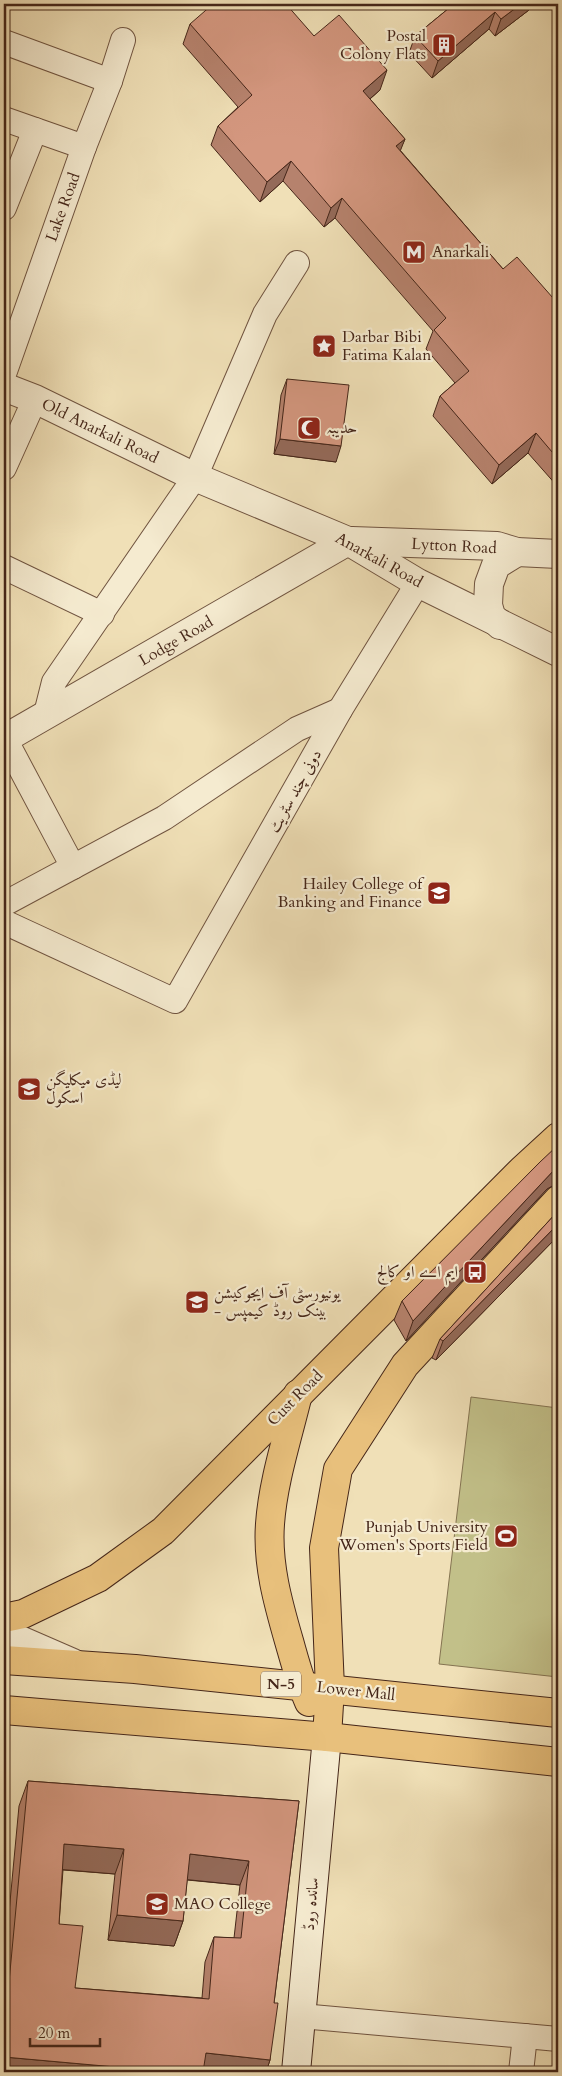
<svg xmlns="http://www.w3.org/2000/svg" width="562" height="2076" viewBox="0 0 562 2076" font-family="Cardo,Amiri,serif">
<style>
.green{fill:#c2c089;stroke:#847351}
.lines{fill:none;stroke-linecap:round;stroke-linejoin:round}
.minor-casing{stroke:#705440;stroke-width:26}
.tertiary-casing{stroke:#705440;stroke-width:30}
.secondary-casing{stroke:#452619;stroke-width:30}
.primary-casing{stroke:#452619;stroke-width:30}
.minor{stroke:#f5ebd0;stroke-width:24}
.tertiary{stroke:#f5ebd0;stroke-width:28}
.secondary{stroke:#f5ebd0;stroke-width:28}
.primary{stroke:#e8c07c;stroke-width:28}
.wall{fill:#b6826d;stroke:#452619;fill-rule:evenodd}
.shaded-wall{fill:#946a59;stroke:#452619}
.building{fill:#d4977f;stroke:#452619;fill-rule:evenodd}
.labels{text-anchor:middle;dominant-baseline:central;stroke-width:4.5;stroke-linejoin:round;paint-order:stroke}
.shield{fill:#f5ebd0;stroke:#7a6150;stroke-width:1}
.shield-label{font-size:15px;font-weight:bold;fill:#452619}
.poi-label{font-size:16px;fill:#452619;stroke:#f5ebd0;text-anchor:start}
.street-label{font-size:16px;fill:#452619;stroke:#f5ebd0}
</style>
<rect width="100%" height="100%" fill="#f0e0b7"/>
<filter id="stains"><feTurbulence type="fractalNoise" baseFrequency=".004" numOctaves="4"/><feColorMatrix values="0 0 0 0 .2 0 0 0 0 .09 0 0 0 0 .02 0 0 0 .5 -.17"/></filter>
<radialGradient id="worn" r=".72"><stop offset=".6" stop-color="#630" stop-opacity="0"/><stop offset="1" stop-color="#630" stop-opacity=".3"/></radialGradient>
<!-- green -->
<path class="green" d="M 471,1397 L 558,1408 L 558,1677 L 439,1664 Z"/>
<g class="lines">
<!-- minor casing -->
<g class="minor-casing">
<g id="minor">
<path d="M 4,42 L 110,81"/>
<path d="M 4,119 L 84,147"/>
<path d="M 4,208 L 35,130"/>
<path d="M 4,374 L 84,147 L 110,81 L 123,40"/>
<path d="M 4,468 L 35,399"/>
<path d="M 4,567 L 102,614"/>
<path d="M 46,714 L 54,682 L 195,477 L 265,314 L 297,263"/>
<path d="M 5,739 L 73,867"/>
<path d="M 4,904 L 164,818 L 297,729 L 340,710"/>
<path d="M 4,922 L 175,1001 L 340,710 L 418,583"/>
<path d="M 301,2016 L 558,2039"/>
<path d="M 521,2072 L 525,2036"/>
</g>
</g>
<!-- tertiary casing -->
<g class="tertiary-casing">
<g id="tertiary">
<path d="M 4,387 L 35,399 L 195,477 L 348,541 L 418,583 L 558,652"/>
<path d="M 352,541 L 497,546 L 517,552 L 558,554"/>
<path d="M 500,625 L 491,616 L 488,605 L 489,584 L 496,565 L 517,552"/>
<path d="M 4,739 L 348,541"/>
<path d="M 4,1633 L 73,1663"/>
</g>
</g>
<!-- secondary casing -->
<g class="secondary-casing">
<path id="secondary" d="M 296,2072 L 327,1737"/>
</g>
<!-- primary casing -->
<g class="primary-casing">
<g id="primary">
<path d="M 298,1394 C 288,1436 273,1481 270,1524 C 267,1564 278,1603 289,1641 C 295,1662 300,1682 309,1702"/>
<path d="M 4,1618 L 23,1614 L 98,1578 L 163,1531 L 522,1170 L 558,1137"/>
<path d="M 4,1660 L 135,1669 L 558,1713"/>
<path d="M 4,1710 L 327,1737 L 558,1762"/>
<path d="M 327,1737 L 330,1688 L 324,1548 L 338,1469 L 405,1365 L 558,1200"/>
</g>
</g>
<!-- minor -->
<use href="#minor" class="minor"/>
<!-- tertiary -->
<use href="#tertiary" class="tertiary"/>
<!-- secondary -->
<use href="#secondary" class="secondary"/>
<!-- primary -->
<use href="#primary" class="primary"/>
</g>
<!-- wall -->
<g class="wall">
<path d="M 454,4 L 529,10 L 495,36 L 489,29 L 432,78 L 409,53 L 415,36 Z"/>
<path d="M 190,24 L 314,36 L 380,90 L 370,99 L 405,139 L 400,150 L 503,269 L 553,298 L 558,294 L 558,487 L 528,453 L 492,484 L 433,416 L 440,396 L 455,383 L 426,349 L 433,331 L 335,218 L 324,227 L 283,181 L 260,202 L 211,145 L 218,126 L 238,107 L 183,44 Z"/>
<path d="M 287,379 L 336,462 L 274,454 L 281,395 Z"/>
<path d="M 558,1145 L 558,1185 L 554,1185 L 547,1189 L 406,1341 L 394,1320 L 402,1301 Z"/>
<path d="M 558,1211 L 558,1236 L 436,1360 L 432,1358 L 440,1339 Z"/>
<path d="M 28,1781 L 299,1801 L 274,2003 L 270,2060 L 266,2072 L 4,2072 L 4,1966 L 19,1806 ZM 63,1870 L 115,1874 L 108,1940 L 174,1946 L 183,1921 L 187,1880 L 240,1885 L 234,1938 L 214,1937 L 205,1962 L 202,1998 L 75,1988 L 59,1924 Z"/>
</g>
<!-- shaded-wall -->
<g class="shaded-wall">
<path d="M 521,4 L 531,4 L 529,10 L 495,36 L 501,19 Z"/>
<path d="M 495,12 L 489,29 L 432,78 L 438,61 Z"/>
<path d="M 387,70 L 380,90 L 356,111 L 363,91 Z"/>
<path d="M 405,139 L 397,159 L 396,146 Z"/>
<path d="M 291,161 L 283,181 L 260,202 L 267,182 Z"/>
<path d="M 342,198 L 335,218 L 324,227 L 331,208 Z"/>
<path d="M 536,433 L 528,453 L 492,484 L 499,465 Z"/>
<path d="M 280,439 L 341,446 L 336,462 L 274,454 Z"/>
<path d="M 558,1167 L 558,1185 L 554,1185 L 547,1189 L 406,1341 L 413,1321 L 554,1170 Z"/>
<path d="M 558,1224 L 558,1236 L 436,1360 L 443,1341 Z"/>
<path d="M 64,1844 L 124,1849 L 115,1874 L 56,1869 Z"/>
<path d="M 190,1854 L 249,1861 L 240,1885 L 181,1879 Z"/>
<path d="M 117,1915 L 183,1921 L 174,1946 L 108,1940 Z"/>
<path d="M 206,2053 L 270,2060 L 266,2072 L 199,2072 Z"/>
<path d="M 4,2057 L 149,2070 L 148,2072 L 4,2072 Z"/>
</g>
<!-- building -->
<g class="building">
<path d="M 213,4 L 286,4 L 314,36 L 339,15 L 387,70 L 363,91 L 405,139 L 396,146 L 503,269 L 517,257 L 553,298 L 558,294 L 558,459 L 536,433 L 499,465 L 440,396 L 469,371 L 434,330 L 446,318 L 342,198 L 331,208 L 291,161 L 267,182 L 218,126 L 252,95 L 190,24 Z"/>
<path d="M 454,4 L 521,4 L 501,19 L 495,12 L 438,61 L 415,36 Z"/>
<path d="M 287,379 L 349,385 L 341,446 L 280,439 Z"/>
<path d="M 558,1145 L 558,1167 L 554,1170 L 413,1321 L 402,1301 L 540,1162 Z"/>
<path d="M 558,1211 L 558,1224 L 443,1341 L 440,1339 Z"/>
<path d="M 28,1781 L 299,1801 L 274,2003 L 278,2003 L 270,2060 L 206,2053 L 203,2072 L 149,2072 L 149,2070 L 4,2057 L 4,2035 ZM 64,1844 L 124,1849 L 117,1915 L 183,1921 L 190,1854 L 249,1861 L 241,1938 L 214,1937 L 209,1999 L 75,1988 L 83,1926 L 59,1924 Z"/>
</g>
<!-- icons -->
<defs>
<g id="building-square" transform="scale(1.25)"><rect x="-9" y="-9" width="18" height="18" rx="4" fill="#8f2418" stroke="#f5ebd0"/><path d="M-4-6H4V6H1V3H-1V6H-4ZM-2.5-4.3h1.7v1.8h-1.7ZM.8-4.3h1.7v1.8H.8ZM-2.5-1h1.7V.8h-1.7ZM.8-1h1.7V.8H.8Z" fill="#fff"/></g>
<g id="metro-square" transform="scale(1.25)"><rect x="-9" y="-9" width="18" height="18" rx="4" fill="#8f2418" stroke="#f5ebd0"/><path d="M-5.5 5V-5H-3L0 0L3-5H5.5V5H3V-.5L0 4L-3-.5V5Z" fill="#fff"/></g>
<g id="sight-square" transform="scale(1.25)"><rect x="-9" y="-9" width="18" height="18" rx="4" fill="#8f2418" stroke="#f5ebd0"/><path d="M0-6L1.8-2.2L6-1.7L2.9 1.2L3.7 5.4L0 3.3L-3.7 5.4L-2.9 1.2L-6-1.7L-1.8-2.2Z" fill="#fff"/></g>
<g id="mosque-square" transform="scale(1.25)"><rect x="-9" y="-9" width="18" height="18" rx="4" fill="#8f2418" stroke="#f5ebd0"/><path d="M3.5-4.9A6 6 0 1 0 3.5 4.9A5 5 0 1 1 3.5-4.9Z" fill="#fff"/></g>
<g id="university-square" transform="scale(1.25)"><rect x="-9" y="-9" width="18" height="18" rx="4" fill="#8f2418" stroke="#f5ebd0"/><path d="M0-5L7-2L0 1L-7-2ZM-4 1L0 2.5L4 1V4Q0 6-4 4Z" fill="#fff"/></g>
<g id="school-square" transform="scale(1.25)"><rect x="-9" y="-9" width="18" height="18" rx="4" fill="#8f2418" stroke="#f5ebd0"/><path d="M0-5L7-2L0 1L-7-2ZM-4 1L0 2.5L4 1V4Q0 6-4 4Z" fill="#fff"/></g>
<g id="bus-square" transform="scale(1.25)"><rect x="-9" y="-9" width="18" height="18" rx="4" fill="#8f2418" stroke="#f5ebd0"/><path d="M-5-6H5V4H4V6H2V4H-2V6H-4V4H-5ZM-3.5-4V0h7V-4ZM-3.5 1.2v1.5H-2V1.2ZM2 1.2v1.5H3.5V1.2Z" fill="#fff"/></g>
<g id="stadium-square" transform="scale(1.25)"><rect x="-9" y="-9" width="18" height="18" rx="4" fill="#8f2418" stroke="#f5ebd0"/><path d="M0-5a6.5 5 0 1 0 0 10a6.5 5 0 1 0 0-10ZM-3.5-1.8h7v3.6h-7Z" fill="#fff"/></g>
</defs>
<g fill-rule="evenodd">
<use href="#building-square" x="444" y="45"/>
<use href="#metro-square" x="414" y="252"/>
<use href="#sight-square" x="324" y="346"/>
<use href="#mosque-square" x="309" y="428"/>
<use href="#university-square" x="439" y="893"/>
<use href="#school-square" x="29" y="1089"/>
<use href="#bus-square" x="475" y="1272"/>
<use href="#university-square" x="197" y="1302"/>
<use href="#stadium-square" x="506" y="1536"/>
<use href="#university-square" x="157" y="1904"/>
</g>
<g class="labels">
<!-- shield labels -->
<rect class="shield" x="261" y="1671.5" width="40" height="25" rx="4"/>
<g class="shield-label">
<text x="281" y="1684">N-5</text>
</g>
<!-- poi labels -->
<g class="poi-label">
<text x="426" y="36" text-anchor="end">Postal<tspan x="426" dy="18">Colony Flats</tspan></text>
<text x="432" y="252">Anarkali</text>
<text x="342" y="337">Darbar Bibi<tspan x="342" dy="18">Fatima Kalan</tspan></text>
<text x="326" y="428">حدیبہ</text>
<text x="422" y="884" text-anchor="end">Hailey College of<tspan x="422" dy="18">Banking and Finance</tspan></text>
<text x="46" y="1080">لیڈی میکلیگن<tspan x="46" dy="18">اسکول</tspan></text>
<text x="458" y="1272" text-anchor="end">ایم اے او کالج</text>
<text x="214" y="1293">یونیورسٹی آف ایجوکیشن<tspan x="214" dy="18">- بینک روڈ کیمپس</tspan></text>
<text x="488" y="1527" text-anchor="end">Punjab University<tspan x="488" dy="18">Women's Sports Field</tspan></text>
<text x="174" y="1904">MAO College</text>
</g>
<!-- street labels -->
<g class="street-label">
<text transform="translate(63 207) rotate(-70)">Lake Road</text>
<text transform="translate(100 431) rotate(26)">Old Anarkali Road</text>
<text transform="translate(454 546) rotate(3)">Lytton Road</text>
<text transform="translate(379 560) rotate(29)">Anarkali Road</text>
<text transform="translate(176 641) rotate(-30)">Lodge Road</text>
<text transform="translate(295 791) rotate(-61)">دونی چند سٹریٹ</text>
<text transform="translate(295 1398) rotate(-45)">Cust Road</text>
<text transform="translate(356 1691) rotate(6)">Lower Mall</text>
<text transform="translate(311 1904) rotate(-85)">ساندہ روڈ</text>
</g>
</g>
<!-- margin -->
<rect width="562" height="2076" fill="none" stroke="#f0e0b7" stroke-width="20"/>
<rect x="5" y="5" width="552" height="2066" fill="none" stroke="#452619" stroke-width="2.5"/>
<rect x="10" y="10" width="542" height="2056" fill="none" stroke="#452619"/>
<!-- scale -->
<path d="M30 2038v8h70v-8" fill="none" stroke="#452619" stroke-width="2.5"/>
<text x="38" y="2038" font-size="15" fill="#452619" stroke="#f5ebd0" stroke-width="4" paint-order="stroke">20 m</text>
<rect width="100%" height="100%" filter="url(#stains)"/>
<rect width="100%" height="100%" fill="url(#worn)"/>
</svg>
